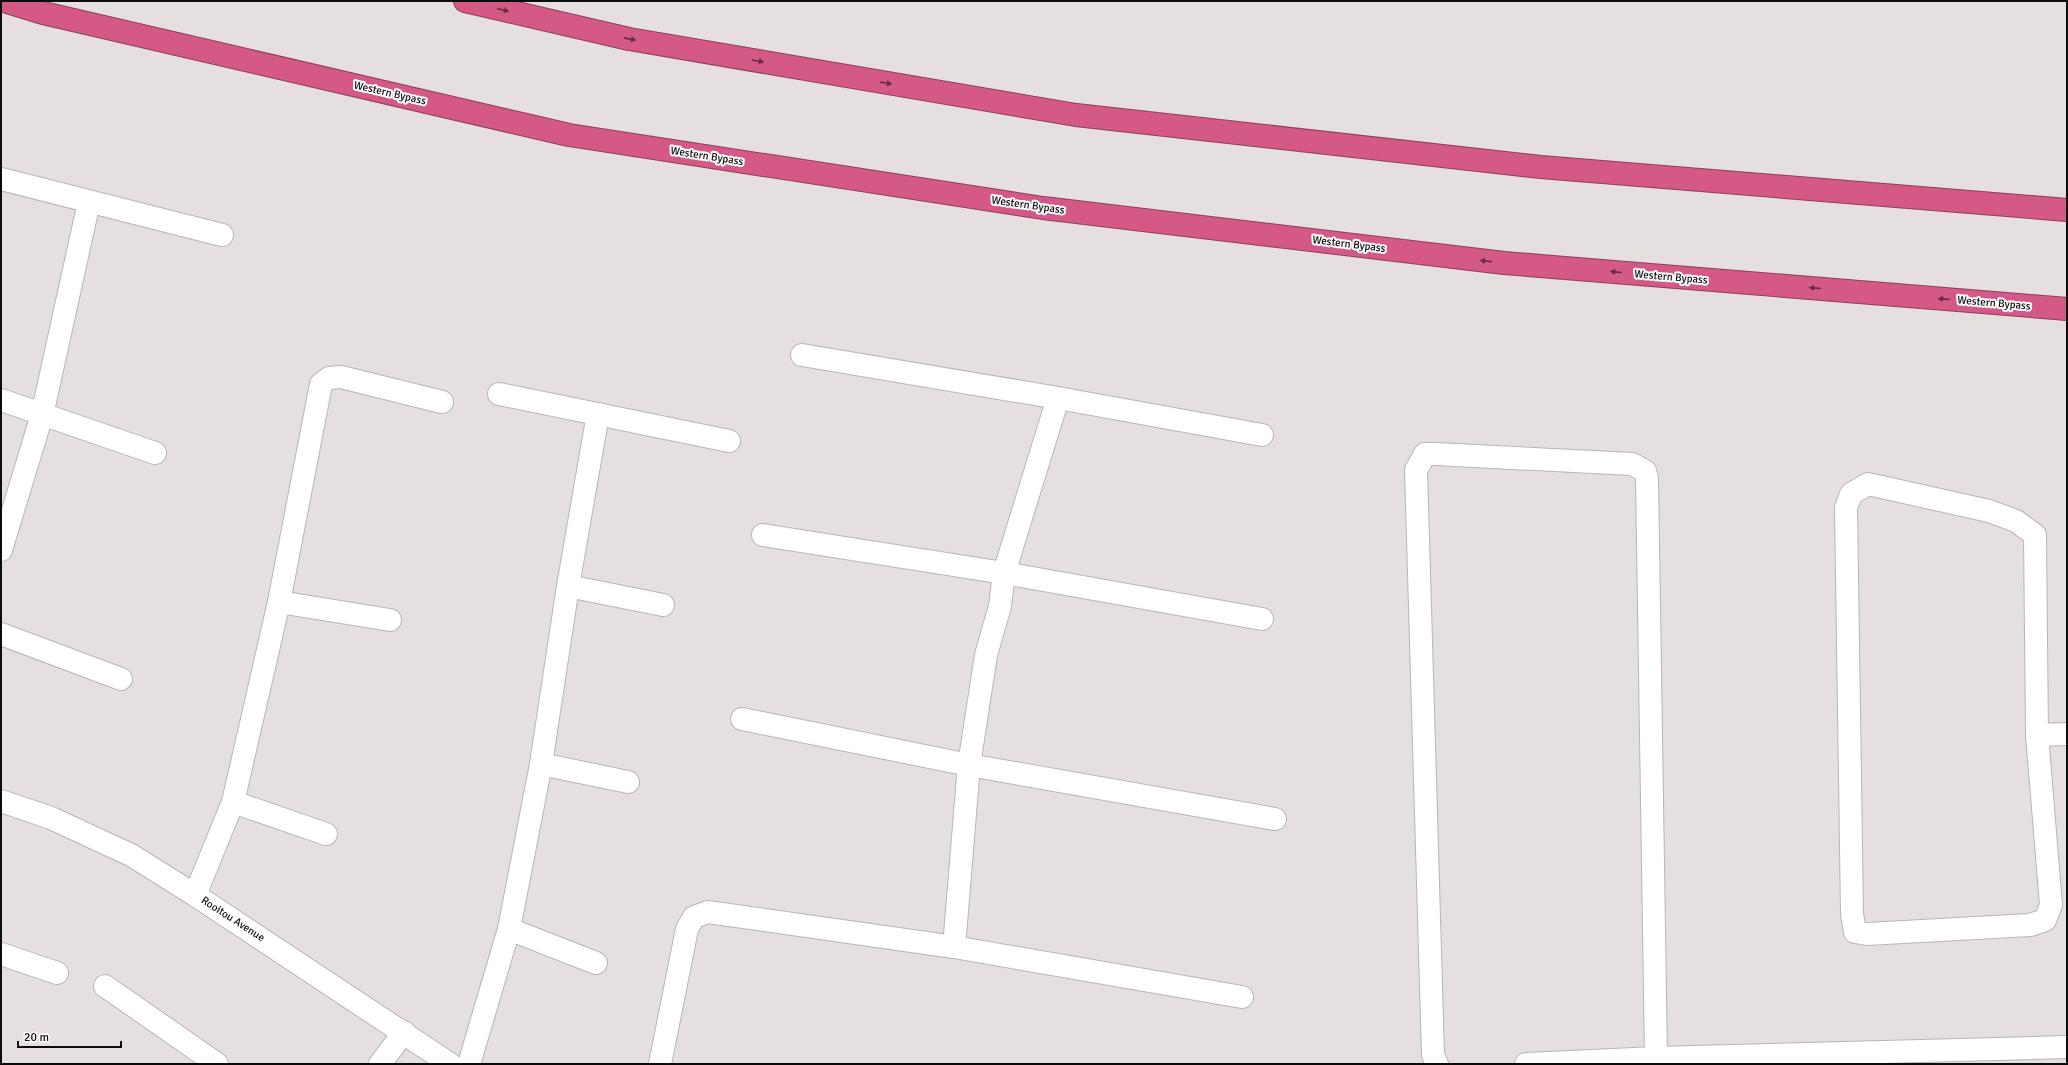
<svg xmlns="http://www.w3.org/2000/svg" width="2068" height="1065" viewBox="0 0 2068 1065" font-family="Signika,sans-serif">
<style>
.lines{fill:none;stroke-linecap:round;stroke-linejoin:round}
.minor-casing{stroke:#bab4b6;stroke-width:24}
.highway-casing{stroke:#8e3e5c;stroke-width:24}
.minor{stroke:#fff;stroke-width:22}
.highway{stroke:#d45987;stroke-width:22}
.oneway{fill:#672f43}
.labels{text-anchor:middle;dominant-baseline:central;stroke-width:4;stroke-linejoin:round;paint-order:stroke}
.street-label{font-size:11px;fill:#0d0c0c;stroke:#fff}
</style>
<rect width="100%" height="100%" fill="#e5dfe0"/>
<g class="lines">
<!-- minor casing -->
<g class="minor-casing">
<g id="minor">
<path d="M 1,179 L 222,235"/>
<path d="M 802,355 L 1058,398 L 1262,435"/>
<path d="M 499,394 L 729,441"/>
<path d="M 1,400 L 155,453"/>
<path d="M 1868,484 L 1989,511 L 2016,521 L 2035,535 L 2037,735 L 2051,905 L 2045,920 L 2030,925 L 1867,934 L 1855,932 L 1852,914 L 1846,508 L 1851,494 Z"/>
<path d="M 763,535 L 1004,573 L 1262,619"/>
<path d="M 1,550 L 42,415 L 89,202"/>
<path d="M 568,586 L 663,605"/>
<path d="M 279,602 L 390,620"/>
<path d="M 1,634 L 121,679"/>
<path d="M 742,719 L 969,765 L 1275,819"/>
<path d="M 2037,735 L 2067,734"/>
<path d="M 541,764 L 628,782"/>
<path d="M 1,801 L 51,818 L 131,855 L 195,895 L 450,1064"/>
<path d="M 233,802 L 326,834"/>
<path d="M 195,895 L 233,802 L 279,602 L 321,384 L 329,378 L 341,377 L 442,402"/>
<path d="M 509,929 L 596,963"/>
<path d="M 954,947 L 969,765 L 986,655 L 1000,606 L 1004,573 L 1058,398"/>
<path d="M 1,954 L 57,973"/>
<path d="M 105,986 L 217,1064"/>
<path d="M 380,1064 L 404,1032"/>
<path d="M 469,1064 L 509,929 L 541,764 L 568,586 L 598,414"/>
<path d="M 660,1064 L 687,929 L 694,917 L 708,912 L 954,947 L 1242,997"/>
<path d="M 1437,1064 L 1433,1055 L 1416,470 L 1425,454 L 1435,454 L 1632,464 L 1645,471 L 1647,478 L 1656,1058"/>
<path d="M 1526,1064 L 1656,1058 L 2067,1047"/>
</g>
</g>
<!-- highway casing -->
<g class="highway-casing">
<g id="highway">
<path d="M 4,1 L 43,13 L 569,135 L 1043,208 L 1504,263 L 2067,309"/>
<path d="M 465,1 L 629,39 L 1076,115 L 1541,167 L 2067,210"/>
</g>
</g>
<!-- minor -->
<use href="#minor" class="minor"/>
<!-- highway -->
<use href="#highway" class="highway"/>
</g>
<!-- one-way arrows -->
<defs><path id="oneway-solid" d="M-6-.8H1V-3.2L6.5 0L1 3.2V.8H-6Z"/></defs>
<g class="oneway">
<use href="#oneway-solid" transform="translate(503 10) rotate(13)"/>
<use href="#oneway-solid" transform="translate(630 39) rotate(11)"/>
<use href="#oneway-solid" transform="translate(758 61) rotate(10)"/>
<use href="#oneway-solid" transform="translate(886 83) rotate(10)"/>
<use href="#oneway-solid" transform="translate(1486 261) rotate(-173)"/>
<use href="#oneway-solid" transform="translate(1616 272) rotate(-175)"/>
<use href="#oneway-solid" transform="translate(1815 288) rotate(-175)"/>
<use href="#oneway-solid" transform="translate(1944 299) rotate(-175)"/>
</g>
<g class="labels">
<!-- street labels -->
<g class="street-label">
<text transform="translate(390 93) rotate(13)">Western Bypass</text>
<text transform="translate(707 156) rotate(9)">Western Bypass</text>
<text transform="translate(1028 205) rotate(8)">Western Bypass</text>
<text transform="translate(1349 244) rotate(7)">Western Bypass</text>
<text transform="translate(1671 277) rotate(5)">Western Bypass</text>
<text transform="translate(1994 303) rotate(5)">Western Bypass</text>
<text transform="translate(233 919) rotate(33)">Rooitou Avenue</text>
</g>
</g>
<!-- border -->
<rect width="2068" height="1065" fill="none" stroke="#0d0c0c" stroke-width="4"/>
<!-- scale -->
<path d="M18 1041v6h103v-6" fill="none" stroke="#0d0c0c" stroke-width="2"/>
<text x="24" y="1041" font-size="12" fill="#0d0c0c" stroke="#ffffff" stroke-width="3" paint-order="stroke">20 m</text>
</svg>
